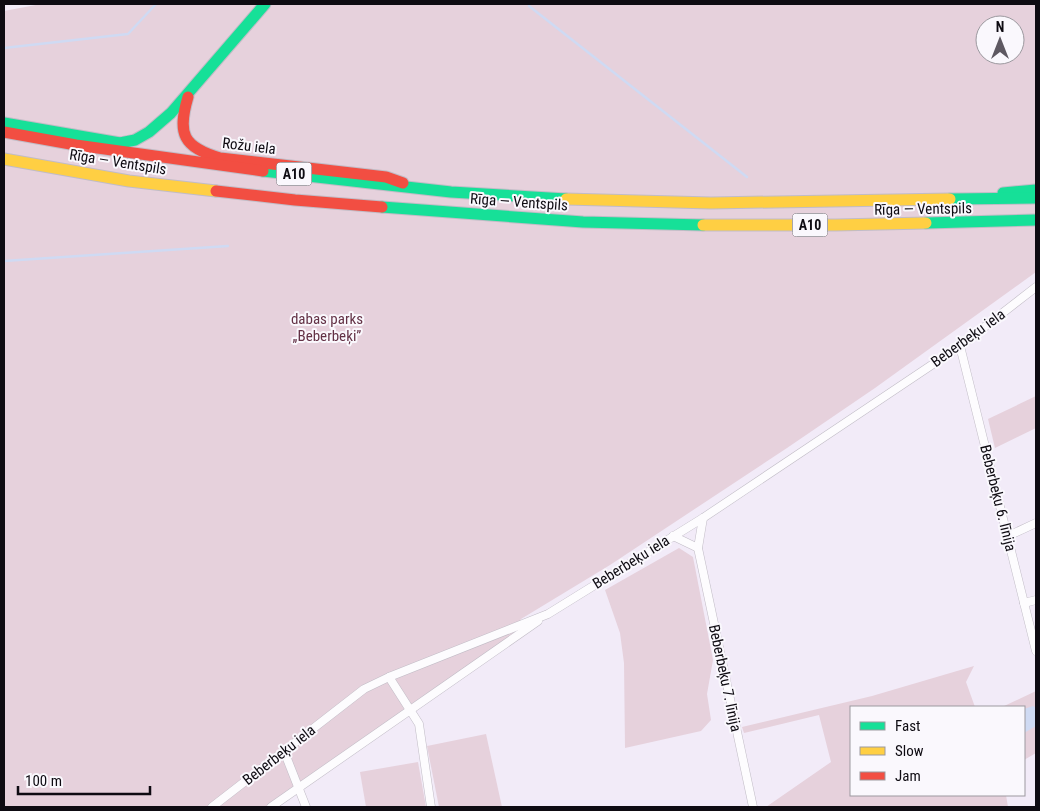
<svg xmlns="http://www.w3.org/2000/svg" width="1040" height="811" viewBox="0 0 1040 811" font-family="'Roboto Condensed',sans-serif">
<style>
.green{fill:#e6d1dc;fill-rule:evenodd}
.water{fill:#cfdaf3}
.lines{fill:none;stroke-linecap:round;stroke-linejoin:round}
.stream{stroke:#cfdaf3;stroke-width:2.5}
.street-casing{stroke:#c1bcc6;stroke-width:9}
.fast-casing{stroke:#c1bcc6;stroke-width:13}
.slow-casing{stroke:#c1bcc6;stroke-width:13}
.jam-casing{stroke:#c1bcc6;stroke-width:13}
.street{stroke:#fdfcfe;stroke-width:8}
.fast{stroke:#16e098;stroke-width:11}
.slow{stroke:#ffcf43;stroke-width:11}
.jam{stroke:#f24e42;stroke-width:11}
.labels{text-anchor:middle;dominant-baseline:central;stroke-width:4;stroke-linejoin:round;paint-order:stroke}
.shield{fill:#faf8fd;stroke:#555258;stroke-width:1}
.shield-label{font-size:14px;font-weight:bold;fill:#0e0b12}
.street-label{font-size:15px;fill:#0e0b12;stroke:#faf8fd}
.park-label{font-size:15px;fill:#633145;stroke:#faf8fd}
</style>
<rect width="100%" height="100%" fill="#f2ebf8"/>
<!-- green -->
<g class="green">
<path d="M 41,4 L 1036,4 L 1036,272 L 875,388 L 787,448 L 610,565 L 521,619 L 509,642 L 270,807 L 4,807 L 4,11 ZM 985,25 L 1015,25 L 1015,55 L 985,55 Z"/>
<path d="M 1036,396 L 1036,428 L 995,448 L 988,419 Z"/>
<path d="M 679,548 L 693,557 L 713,660 L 707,694 L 711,720 L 701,731 L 625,748 L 624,663 L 620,633 L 605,590 Z"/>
<path d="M 974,666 L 966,682 L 975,707 L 851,707 L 851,795 L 1006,795 L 1008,807 L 766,807 L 831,762 L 819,715 L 744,733 L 742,727 L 872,696 Z"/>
<path d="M 1036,691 L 1036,753 L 1024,760 L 1024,707 L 1002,707 Z"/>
<path d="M 486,734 L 502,807 L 439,807 L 427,746 Z"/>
<path d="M 418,762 L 426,807 L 366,807 L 360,772 Z"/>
</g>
<!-- water -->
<path class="water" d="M 1033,706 L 1036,708 L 1036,726 L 1024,733 L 1024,709 Z"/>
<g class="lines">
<!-- stream -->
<g class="stream">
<path d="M 529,6 L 747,177"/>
<path d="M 4,48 L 128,34 L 156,4"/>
<path d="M 4,261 L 228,246"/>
</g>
<!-- street casing -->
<g class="street-casing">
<g id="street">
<path d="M 960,346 L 1036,651"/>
<path d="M 703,518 L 698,548 L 753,807"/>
<path d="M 673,536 L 698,548"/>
<path d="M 1008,536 L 1036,523"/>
<path d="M 1024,603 L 1036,600"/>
<path d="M 389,677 L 419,724 L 431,807"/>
<path d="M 284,751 L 306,807"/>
<path d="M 212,807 L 364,689 L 389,677 L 548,614 L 703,518 L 851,419 L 960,346 L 1036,287"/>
<path d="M 271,807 L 538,621"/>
</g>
</g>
<!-- fast casing -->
<g class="fast-casing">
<g id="fast">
<path d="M 4,123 L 120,143 L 135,140 L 149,132 L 171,113 L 265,4"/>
<path d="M 263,171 L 451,192 L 566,199"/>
<path d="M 1003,193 L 1036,190"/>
<path d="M 950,199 L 1036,198"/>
<path d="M 382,207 L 583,222 L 703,225"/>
<path d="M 926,223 L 1036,220"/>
</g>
</g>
<!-- slow casing -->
<g class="slow-casing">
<g id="slow">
<path d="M 4,159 L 129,181 L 216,191"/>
<path d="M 566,199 L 711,203 L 950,199"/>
<path d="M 703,225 L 836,225 L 926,223"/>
</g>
</g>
<!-- jam casing -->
<g class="jam-casing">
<g id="jam">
<path d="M 188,97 C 177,134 183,147 220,158 L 386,177 L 403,183"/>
<path d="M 4,132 L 76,145 L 263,171"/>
<path d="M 216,191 L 295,200 L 382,207"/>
</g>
</g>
<!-- street -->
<use href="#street" class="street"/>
<!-- fast -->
<use href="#fast" class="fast"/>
<!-- slow -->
<use href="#slow" class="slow"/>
<!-- jam -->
<use href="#jam" class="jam"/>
</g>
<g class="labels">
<!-- shield labels -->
<g class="shield">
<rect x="276.5" y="162.5" width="35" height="23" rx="4"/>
<rect x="792.5" y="213.5" width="35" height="23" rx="4"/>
</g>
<g class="shield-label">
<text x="294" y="174">A10</text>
<text x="810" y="225">A10</text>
</g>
<!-- street labels -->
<g class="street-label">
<text transform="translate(249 146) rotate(7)">Rožu iela</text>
<text transform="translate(118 162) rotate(9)">Rīga — Ventspils</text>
<text transform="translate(519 202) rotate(4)">Rīga — Ventspils</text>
<text transform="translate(923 209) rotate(-1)">Rīga — Ventspils</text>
<text transform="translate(968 338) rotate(-36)">Beberbeķu iela</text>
<text transform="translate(998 498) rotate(76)">Beberbeķu 6. līnija</text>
<text transform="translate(631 562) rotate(-32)">Beberbeķu iela</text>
<text transform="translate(725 678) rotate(78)">Beberbeķu 7. līnija</text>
<text transform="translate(279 755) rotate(-38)">Beberbeķu iela</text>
</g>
<!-- park labels -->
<g class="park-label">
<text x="327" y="319">dabas parks<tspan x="327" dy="17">„Beberbeķi”</tspan></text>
</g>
</g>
<!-- border -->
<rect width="1040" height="811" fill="none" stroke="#0e0b12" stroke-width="10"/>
<!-- legend -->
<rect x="850" y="706" width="175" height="90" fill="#faf8fd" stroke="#9c999f"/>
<rect x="860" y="722" width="25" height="8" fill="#16e098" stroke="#9c999f"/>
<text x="895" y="731" font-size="15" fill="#0e0b12">Fast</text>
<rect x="860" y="747" width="25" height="8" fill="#ffcf43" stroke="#9c999f"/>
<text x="895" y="756" font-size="15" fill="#0e0b12">Slow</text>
<rect x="860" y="772" width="25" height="8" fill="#f24e42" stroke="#9c999f"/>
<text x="895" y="781" font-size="15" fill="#0e0b12">Jam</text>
<!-- north arrow -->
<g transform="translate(1000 40)"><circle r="24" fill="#faf8fd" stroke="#9c999f"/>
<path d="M0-4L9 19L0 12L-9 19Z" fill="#5e5962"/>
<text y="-8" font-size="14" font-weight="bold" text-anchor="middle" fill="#0e0b12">N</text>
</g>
<!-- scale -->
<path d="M18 786v8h132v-8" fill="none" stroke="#0e0b12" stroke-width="2.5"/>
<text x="25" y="786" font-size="15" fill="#0e0b12" stroke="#faf8fd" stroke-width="4" paint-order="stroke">100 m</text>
</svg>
